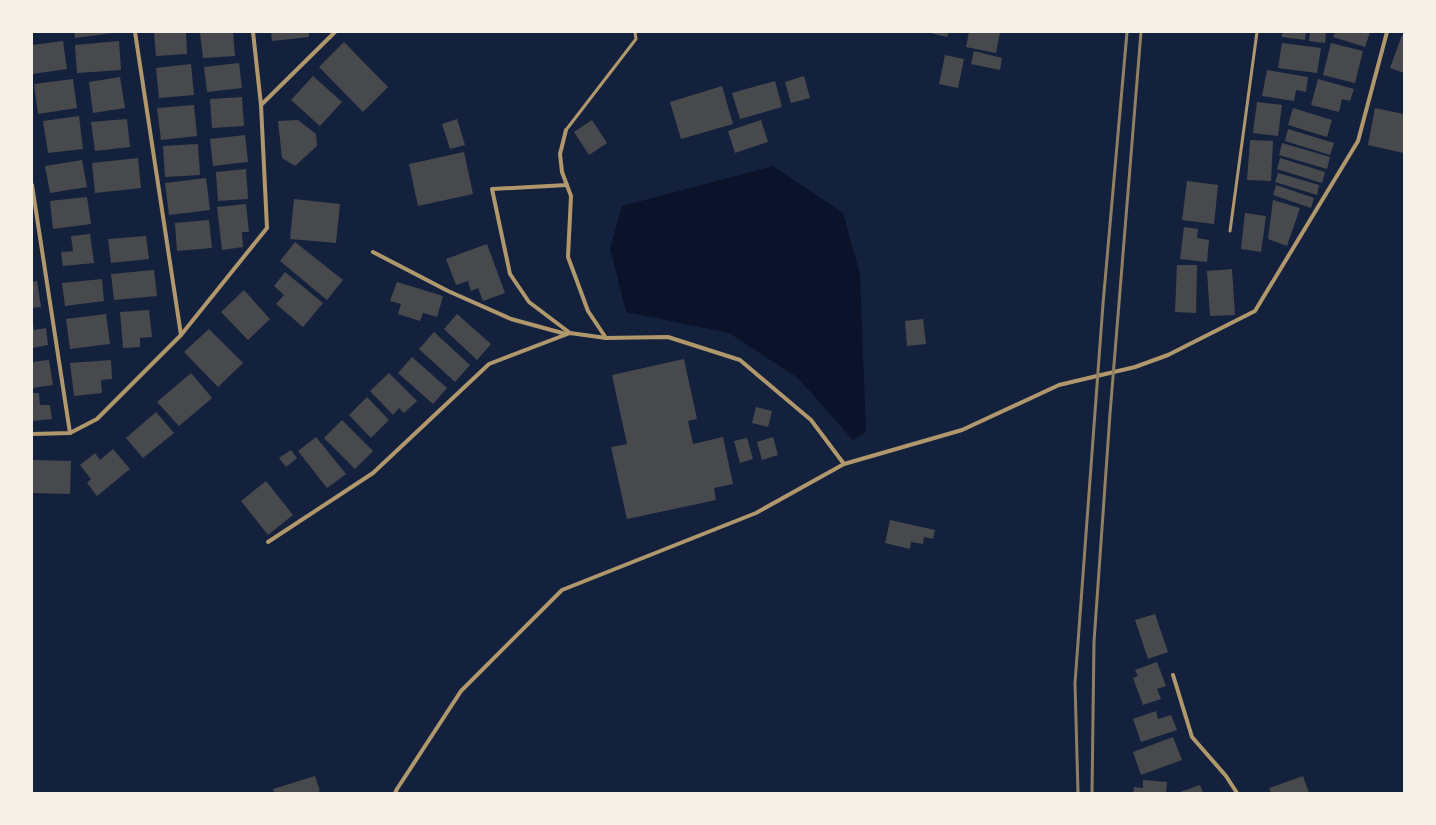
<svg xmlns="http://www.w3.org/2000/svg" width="1436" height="825" viewBox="0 0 1436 825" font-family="Mulish,sans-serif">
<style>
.water{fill:#0b132b}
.building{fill:#48494c}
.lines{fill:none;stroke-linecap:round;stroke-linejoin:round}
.service{stroke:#b1986c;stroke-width:3}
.minor{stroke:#b1986c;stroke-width:4}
.rail{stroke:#918062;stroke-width:3}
</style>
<rect width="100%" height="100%" fill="#14213d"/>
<!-- water -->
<path class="water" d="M 773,166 L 843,213 L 860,274 L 866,432 L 853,440 L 798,378 L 729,333 L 626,312 L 610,248 L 622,206 Z"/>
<!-- building -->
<g class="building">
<path d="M 74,32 L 113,32 L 113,33 L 75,38 Z"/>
<path d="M 154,32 L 186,32 L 187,54 L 156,56 Z"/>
<path d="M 209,32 L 233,32 L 235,56 L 203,58 L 200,33 Z"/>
<path d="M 271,32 L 309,32 L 309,37 L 272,41 Z"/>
<path d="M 927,32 L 949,32 L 947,37 Z"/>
<path d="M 969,32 L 1000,32 L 996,53 L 966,47 Z"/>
<path d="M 1282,32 L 1306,32 L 1305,40 L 1282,37 Z"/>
<path d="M 1310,32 L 1326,32 L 1325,43 L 1309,41 Z"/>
<path d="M 1335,32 L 1370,32 L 1365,47 L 1333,37 Z"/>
<path d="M 1402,35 L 1404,36 L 1404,73 L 1390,68 Z"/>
<path d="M 63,41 L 67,69 L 32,74 L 32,45 Z"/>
<path d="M 119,41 L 121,70 L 77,73 L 75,45 Z"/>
<path d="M 344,42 L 388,87 L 363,112 L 319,67 Z"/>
<path d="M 1282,43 L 1321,48 L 1317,73 L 1278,68 Z"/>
<path d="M 1331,43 L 1363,51 L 1355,83 L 1323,75 Z"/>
<path d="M 974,51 L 1002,58 L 1000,70 L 971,64 Z"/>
<path d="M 945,55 L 964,59 L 958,88 L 939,84 Z"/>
<path d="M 239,63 L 242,88 L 207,92 L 204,67 Z"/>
<path d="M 191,64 L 194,95 L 159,98 L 156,68 Z"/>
<path d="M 1267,70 L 1308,77 L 1306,92 L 1296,90 L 1294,101 L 1262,96 Z"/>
<path d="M 313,76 L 342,102 L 320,126 L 291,100 Z"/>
<path d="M 804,76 L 810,98 L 791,103 L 785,82 Z"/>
<path d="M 120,77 L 125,108 L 93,113 L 89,82 Z"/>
<path d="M 73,79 L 77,108 L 38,114 L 34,84 Z"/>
<path d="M 1318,79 L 1354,89 L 1350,101 L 1342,99 L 1339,112 L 1311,105 Z"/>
<path d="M 775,81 L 782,107 L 740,119 L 732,93 Z"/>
<path d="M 722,86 L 733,124 L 681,139 L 670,102 Z"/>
<path d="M 242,97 L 244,126 L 212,128 L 210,99 Z"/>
<path d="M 1257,102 L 1282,105 L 1278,136 L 1253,133 Z"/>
<path d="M 194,105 L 197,136 L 161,140 L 157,108 Z"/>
<path d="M 1293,108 L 1332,120 L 1327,137 L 1288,125 Z"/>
<path d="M 1375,108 L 1404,114 L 1404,153 L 1368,145 Z"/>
<path d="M 79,116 L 83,149 L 48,153 L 43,121 Z"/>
<path d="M 127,119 L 130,147 L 95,151 L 91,122 Z"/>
<path d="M 457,119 L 465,145 L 450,149 L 442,124 Z"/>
<path d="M 298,120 L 316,134 L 317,146 L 295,166 L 282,158 L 278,121 Z"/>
<path d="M 592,120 L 607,143 L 589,155 L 574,132 Z"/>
<path d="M 761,120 L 768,142 L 735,153 L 728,131 Z"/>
<path d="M 1288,129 L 1334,143 L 1330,155 L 1285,141 Z"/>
<path d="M 245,135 L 248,162 L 213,166 L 210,139 Z"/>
<path d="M 1250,140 L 1273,141 L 1271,181 L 1247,180 Z"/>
<path d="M 1282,143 L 1330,157 L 1327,169 L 1279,155 Z"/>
<path d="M 198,144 L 200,175 L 165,177 L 163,146 Z"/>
<path d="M 464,152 L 473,194 L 418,206 L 409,164 Z"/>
<path d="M 138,158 L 141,188 L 95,193 L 92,163 Z"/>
<path d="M 1280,158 L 1325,172 L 1322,183 L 1277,169 Z"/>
<path d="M 82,160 L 87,187 L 50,193 L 45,166 Z"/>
<path d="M 246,169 L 248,199 L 218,201 L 216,172 Z"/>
<path d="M 1278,173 L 1319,185 L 1317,195 L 1275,182 Z"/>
<path d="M 206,178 L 210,210 L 169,215 L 165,183 Z"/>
<path d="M 1187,181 L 1218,185 L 1214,224 L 1182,220 Z"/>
<path d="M 1276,185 L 1314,198 L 1311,208 L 1273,195 Z"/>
<path d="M 87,197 L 91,224 L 53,229 L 50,201 Z"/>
<path d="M 294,199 L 340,204 L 336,243 L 290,239 Z"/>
<path d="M 1273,200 L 1300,208 L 1287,246 L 1268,239 Z"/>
<path d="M 246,204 L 249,232 L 242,232 L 243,247 L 222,250 L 217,207 Z"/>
<path d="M 1245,213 L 1266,216 L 1261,252 L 1241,249 Z"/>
<path d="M 209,220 L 212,248 L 177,251 L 175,223 Z"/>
<path d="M 1184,227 L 1198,229 L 1197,238 L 1209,240 L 1207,262 L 1180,259 Z"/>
<path d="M 90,234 L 94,263 L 63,266 L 61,252 L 73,251 L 71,236 Z"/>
<path d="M 146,236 L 149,259 L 111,263 L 108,239 Z"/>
<path d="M 295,242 L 343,280 L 327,300 L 280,261 Z"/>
<path d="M 487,244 L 505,293 L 483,301 L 478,288 L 471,291 L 468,281 L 456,285 L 446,259 Z"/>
<path d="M 1177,265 L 1197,265 L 1196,313 L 1175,312 Z"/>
<path d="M 1232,269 L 1235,315 L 1210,316 L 1207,271 Z"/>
<path d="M 154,270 L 157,296 L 114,300 L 111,274 Z"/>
<path d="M 285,272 L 323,303 L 303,327 L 276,304 L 284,295 L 274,286 Z"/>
<path d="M 102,279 L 104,301 L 65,306 L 62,283 Z"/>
<path d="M 37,281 L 41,307 L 32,308 L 32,282 Z"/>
<path d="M 397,282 L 443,296 L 437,317 L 423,313 L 420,321 L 398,314 L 401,304 L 390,301 Z"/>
<path d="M 244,290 L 270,319 L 248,340 L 221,312 Z"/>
<path d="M 149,310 L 152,337 L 140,338 L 140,347 L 123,348 L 120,312 Z"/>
<path d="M 106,314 L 110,344 L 70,349 L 66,319 Z"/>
<path d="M 457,314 L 491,344 L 477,360 L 444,329 Z"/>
<path d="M 32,319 L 34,330 L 46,328 L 48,345 L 32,348 Z"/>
<path d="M 923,319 L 926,344 L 907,346 L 905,321 Z"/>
<path d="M 209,329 L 243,363 L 218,387 L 184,352 Z"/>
<path d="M 434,332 L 470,365 L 455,382 L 419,349 Z"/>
<path d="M 412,357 L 447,388 L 433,404 L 398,373 Z"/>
<path d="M 684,359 L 697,419 L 688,421 L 693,444 L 723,437 L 733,484 L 714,488 L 716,500 L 627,519 L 611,447 L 627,444 L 612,375 Z"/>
<path d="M 49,360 L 53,385 L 32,388 L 32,362 Z"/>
<path d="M 111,360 L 112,379 L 101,380 L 102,393 L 74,396 L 70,363 Z"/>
<path d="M 191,373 L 212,398 L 179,426 L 157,402 Z"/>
<path d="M 389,373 L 417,401 L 404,413 L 399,408 L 393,415 L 370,391 Z"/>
<path d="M 32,393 L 39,393 L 40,405 L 50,405 L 52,419 L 32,421 Z"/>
<path d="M 367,397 L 389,420 L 371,438 L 349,415 Z"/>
<path d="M 756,407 L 772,411 L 768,427 L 752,423 Z"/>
<path d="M 156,412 L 174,433 L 143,458 L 126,438 Z"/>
<path d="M 342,420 L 373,451 L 355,469 L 324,438 Z"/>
<path d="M 316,437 L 346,474 L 327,488 L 298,451 Z"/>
<path d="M 773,437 L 778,455 L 762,460 L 757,442 Z"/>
<path d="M 747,438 L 753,459 L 740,463 L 734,441 Z"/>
<path d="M 113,449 L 130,469 L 97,496 L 87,483 L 91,479 L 80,465 L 95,453 L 100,460 Z"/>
<path d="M 291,450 L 297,458 L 286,467 L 279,458 Z"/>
<path d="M 32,460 L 71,461 L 70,494 L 32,493 Z"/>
<path d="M 266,481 L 293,515 L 268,535 L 241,501 Z"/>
<path d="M 890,520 L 935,530 L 933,539 L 924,537 L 923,544 L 911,542 L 910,549 L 885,543 Z"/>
<path d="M 1155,614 L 1168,652 L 1148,659 L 1135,620 Z"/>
<path d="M 1157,662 L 1166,686 L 1157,689 L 1161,699 L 1143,705 L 1133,678 L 1138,676 L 1135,670 Z"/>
<path d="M 1156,711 L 1158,719 L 1171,715 L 1177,730 L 1141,742 L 1133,719 Z"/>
<path d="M 1173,737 L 1182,760 L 1141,775 L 1133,752 Z"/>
<path d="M 315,776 L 320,791 L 315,793 L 274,793 L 273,789 Z"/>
<path d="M 1303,776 L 1309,793 L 1271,793 L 1269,788 Z"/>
<path d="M 1143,780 L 1167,782 L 1166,793 L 1133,793 L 1134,787 L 1143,788 Z"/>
<path d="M 1200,785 L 1203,793 L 1177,793 Z"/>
</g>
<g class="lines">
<!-- service -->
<g class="service">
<path d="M 566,130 L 636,39 L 635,32"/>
<path d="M 1230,231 L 1257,32"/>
</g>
<!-- minor -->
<g class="minor">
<path d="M 135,32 L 181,335"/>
<path d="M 261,105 L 335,32"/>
<path d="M 566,130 L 560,154 L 562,172 L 571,196 L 568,257 L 588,311 L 606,338"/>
<path d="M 32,185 L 70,433"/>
<path d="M 567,185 L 492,189 L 510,274 L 529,302 L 570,333"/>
<path d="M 373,252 L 448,291 L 511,319 L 566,334"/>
<path d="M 32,434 L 70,433 L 97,419 L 181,335 L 267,228 L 261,105 L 253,32"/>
<path d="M 268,542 L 373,473 L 489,364 L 570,333 L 606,338 L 668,337 L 740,360 L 811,420 L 844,464"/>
<path d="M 1173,675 L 1192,737 L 1226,776 L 1237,793"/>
<path d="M 395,793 L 397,789 L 461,691 L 562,590 L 756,513 L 844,464 L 962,430 L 1059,385 L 1135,367 L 1168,355 L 1255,311 L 1358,141 L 1387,32"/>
</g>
<!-- rail -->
<g class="rail">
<path d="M 1078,793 L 1075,683 L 1103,304 L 1127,32"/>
<path d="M 1092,793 L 1094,642 L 1110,414 L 1141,32"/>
</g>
</g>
<!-- border -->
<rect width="1436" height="825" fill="none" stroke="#f6f1e7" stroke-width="66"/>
</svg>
